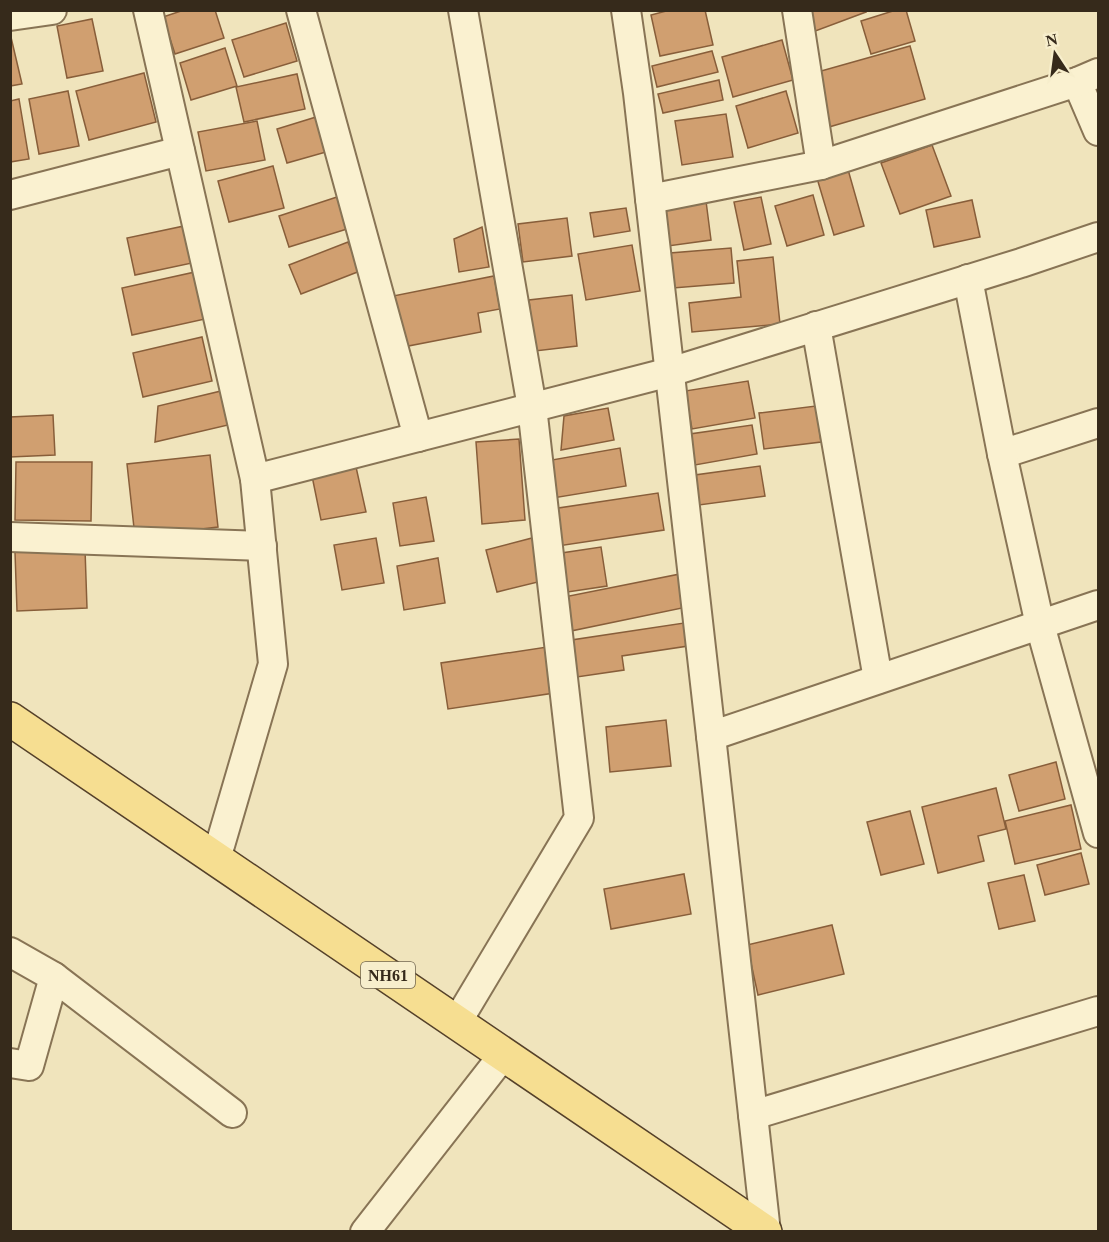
<svg xmlns="http://www.w3.org/2000/svg" width="1109" height="1242" viewBox="0 0 1109 1242" font-family="'Times New Roman',serif">
<style>
.building{fill:#d09f70;stroke:#885e3a;stroke-width:1.5}
.lines{fill:none;stroke-linecap:round;stroke-linejoin:round}
.minor-casing{stroke:#887455;stroke-width:32}
.major-casing{stroke:#55412a;stroke-width:36}
.minor{stroke:#faf1d0;stroke-width:28}
.major{stroke:#f6de91;stroke-width:33}
.labels{text-anchor:middle;dominant-baseline:central;stroke-width:6;stroke-linejoin:round;paint-order:stroke}
.shield{fill:#f7eecc;stroke:#706550;stroke-width:1.5}
.shield-label{font-size:16px;font-weight:bold;fill:#362a1b}
</style>
<rect width="100%" height="100%" fill="#f0e4bc"/>
<!-- building -->
<g class="building">
<path d="M 184,10 L 215,10 L 224,38 L 175,54 L 163,17 Z"/>
<path d="M 670,10 L 705,10 L 713,45 L 660,56 L 651,15 Z"/>
<path d="M 808,10 L 865,10 L 866,12 L 810,33 Z"/>
<path d="M 896,10 L 906,10 L 915,41 L 871,54 L 861,21 Z"/>
<path d="M 92,19 L 103,71 L 67,78 L 57,26 Z"/>
<path d="M 286,23 L 297,61 L 244,77 L 232,40 Z"/>
<path d="M 10,33 L 22,84 L 10,86 Z"/>
<path d="M 782,40 L 793,80 L 733,97 L 722,57 Z"/>
<path d="M 910,46 L 925,99 L 829,127 L 814,73 Z"/>
<path d="M 225,48 L 237,86 L 191,100 L 180,63 Z"/>
<path d="M 712,51 L 718,72 L 657,87 L 652,66 Z"/>
<path d="M 144,73 L 156,122 L 89,140 L 76,91 Z"/>
<path d="M 297,74 L 305,109 L 244,122 L 236,87 Z"/>
<path d="M 719,80 L 723,100 L 663,113 L 658,94 Z"/>
<path d="M 68,91 L 79,146 L 39,154 L 29,99 Z"/>
<path d="M 786,91 L 798,133 L 748,148 L 736,106 Z"/>
<path d="M 19,99 L 29,159 L 10,162 L 10,101 Z"/>
<path d="M 726,114 L 733,157 L 682,165 L 675,121 Z"/>
<path d="M 316,117 L 326,152 L 287,163 L 277,129 Z"/>
<path d="M 257,121 L 265,160 L 206,171 L 198,132 Z"/>
<path d="M 932,145 L 951,196 L 900,214 L 881,163 Z"/>
<path d="M 273,166 L 284,208 L 229,222 L 218,181 Z"/>
<path d="M 847,166 L 864,226 L 834,235 L 816,175 Z"/>
<path d="M 813,195 L 824,235 L 787,246 L 775,206 Z"/>
<path d="M 337,197 L 347,229 L 289,247 L 279,216 Z"/>
<path d="M 761,197 L 771,244 L 744,250 L 734,202 Z"/>
<path d="M 972,200 L 980,237 L 934,247 L 926,210 Z"/>
<path d="M 706,201 L 711,240 L 668,246 L 663,206 Z"/>
<path d="M 626,208 L 630,231 L 594,237 L 590,213 Z"/>
<path d="M 567,218 L 572,256 L 523,262 L 518,224 Z"/>
<path d="M 184,226 L 192,263 L 135,275 L 127,238 Z"/>
<path d="M 482,227 L 489,267 L 459,272 L 454,239 Z"/>
<path d="M 348,242 L 360,271 L 301,294 L 289,265 Z"/>
<path d="M 632,245 L 640,291 L 586,300 L 578,254 Z"/>
<path d="M 731,248 L 734,283 L 673,288 L 670,253 Z"/>
<path d="M 773,257 L 780,324 L 692,332 L 689,303 L 741,297 L 737,261 Z"/>
<path d="M 195,272 L 205,319 L 132,335 L 122,288 Z"/>
<path d="M 494,276 L 500,309 L 478,313 L 481,332 L 403,347 L 393,296 Z"/>
<path d="M 572,295 L 577,346 L 535,351 L 529,300 Z"/>
<path d="M 202,337 L 212,381 L 143,397 L 133,353 Z"/>
<path d="M 748,381 L 755,418 L 692,429 L 685,391 Z"/>
<path d="M 221,391 L 228,425 L 155,442 L 158,406 Z"/>
<path d="M 816,406 L 821,442 L 764,449 L 759,413 Z"/>
<path d="M 608,408 L 614,440 L 561,450 L 564,416 Z"/>
<path d="M 53,415 L 55,455 L 10,457 L 10,417 Z"/>
<path d="M 752,425 L 757,454 L 695,465 L 690,434 Z"/>
<path d="M 519,439 L 525,520 L 482,524 L 476,442 Z"/>
<path d="M 620,448 L 626,486 L 553,498 L 546,461 Z"/>
<path d="M 210,455 L 218,527 L 135,537 L 127,464 Z"/>
<path d="M 16,462 L 92,462 L 91,521 L 15,520 Z"/>
<path d="M 760,466 L 765,496 L 699,505 L 695,475 Z"/>
<path d="M 356,467 L 366,512 L 321,520 L 312,476 Z"/>
<path d="M 658,493 L 664,530 L 558,546 L 552,509 Z"/>
<path d="M 426,497 L 434,541 L 400,546 L 393,503 Z"/>
<path d="M 376,538 L 384,583 L 342,590 L 334,545 Z"/>
<path d="M 532,538 L 542,581 L 497,592 L 486,550 Z"/>
<path d="M 601,547 L 607,586 L 561,593 L 555,554 Z"/>
<path d="M 85,549 L 87,608 L 17,611 L 15,552 Z"/>
<path d="M 438,558 L 445,603 L 404,610 L 397,566 Z"/>
<path d="M 680,574 L 687,607 L 566,632 L 559,598 Z"/>
<path d="M 684,623 L 688,646 L 622,656 L 624,670 L 570,678 L 565,641 Z"/>
<path d="M 547,647 L 554,693 L 448,709 L 441,663 Z"/>
<path d="M 666,720 L 671,766 L 610,772 L 606,727 Z"/>
<path d="M 1056,762 L 1065,799 L 1019,811 L 1009,775 Z"/>
<path d="M 996,788 L 1006,829 L 978,836 L 984,861 L 938,873 L 922,807 Z"/>
<path d="M 1071,805 L 1081,849 L 1015,864 L 1005,821 Z"/>
<path d="M 910,811 L 924,864 L 881,875 L 867,822 Z"/>
<path d="M 1081,853 L 1089,884 L 1045,895 L 1037,865 Z"/>
<path d="M 684,874 L 691,914 L 611,929 L 604,889 Z"/>
<path d="M 1024,875 L 1035,921 L 999,929 L 988,883 Z"/>
<path d="M 832,925 L 844,974 L 758,995 L 747,945 Z"/>
</g>
<g class="lines">
<!-- minor casing -->
<g class="minor-casing">
<g id="minor">
<path d="M 148,10 L 255,479 L 670,372 L 1021,263 L 1098,237"/>
<path d="M 301,10 L 418,437"/>
<path d="M 626,10 L 638,93 L 711,736 L 766,1232"/>
<path d="M 797,10 L 821,165"/>
<path d="M 10,16 L 52,10"/>
<path d="M 1077,82 L 1098,131"/>
<path d="M 10,195 L 180,151"/>
<path d="M 650,199 L 821,165 L 1077,82 L 1098,73"/>
<path d="M 968,279 L 1002,454 L 1098,423"/>
<path d="M 816,326 L 878,679"/>
<path d="M 1002,454 L 1040,625 L 1098,833"/>
<path d="M 10,537 L 262,546"/>
<path d="M 711,736 L 1098,605"/>
<path d="M 216,859 L 273,664 L 255,479"/>
<path d="M 10,952 L 54,977 L 29,1066 L 10,1063"/>
<path d="M 54,977 L 232,1113"/>
<path d="M 457,1022 L 579,818 L 532,407 L 463,10"/>
<path d="M 753,1115 L 1098,1011"/>
<path d="M 365,1232 L 504,1054"/>
</g>
</g>
<!-- major casing -->
<g class="major-casing">
<path id="major" d="M 10,719 L 765,1232"/>
</g>
<!-- minor -->
<use href="#minor" class="minor"/>
<!-- major -->
<use href="#major" class="major"/>
</g>
<g class="labels">
<!-- shield labels -->
<rect class="shield" x="361" y="962" width="54" height="26" rx="4.5"/>
<g class="shield-label">
<text x="388" y="975">NH61</text>
</g>
</g>
<!-- border -->
<rect width="1109" height="1242" fill="none" stroke="#362a1b" stroke-width="24"/>
<!-- north arrow -->
<g transform="translate(1055 54) rotate(347)" stroke="#f7eecc" stroke-width="4.5" paint-order="stroke">
<path d="M0-4.5L10 22L0 15L-10 22Z" fill="#362a1b"/>
<text y="-9" font-size="16" font-weight="bold" text-anchor="middle" fill="#362a1b">N</text>
</g>
</svg>
